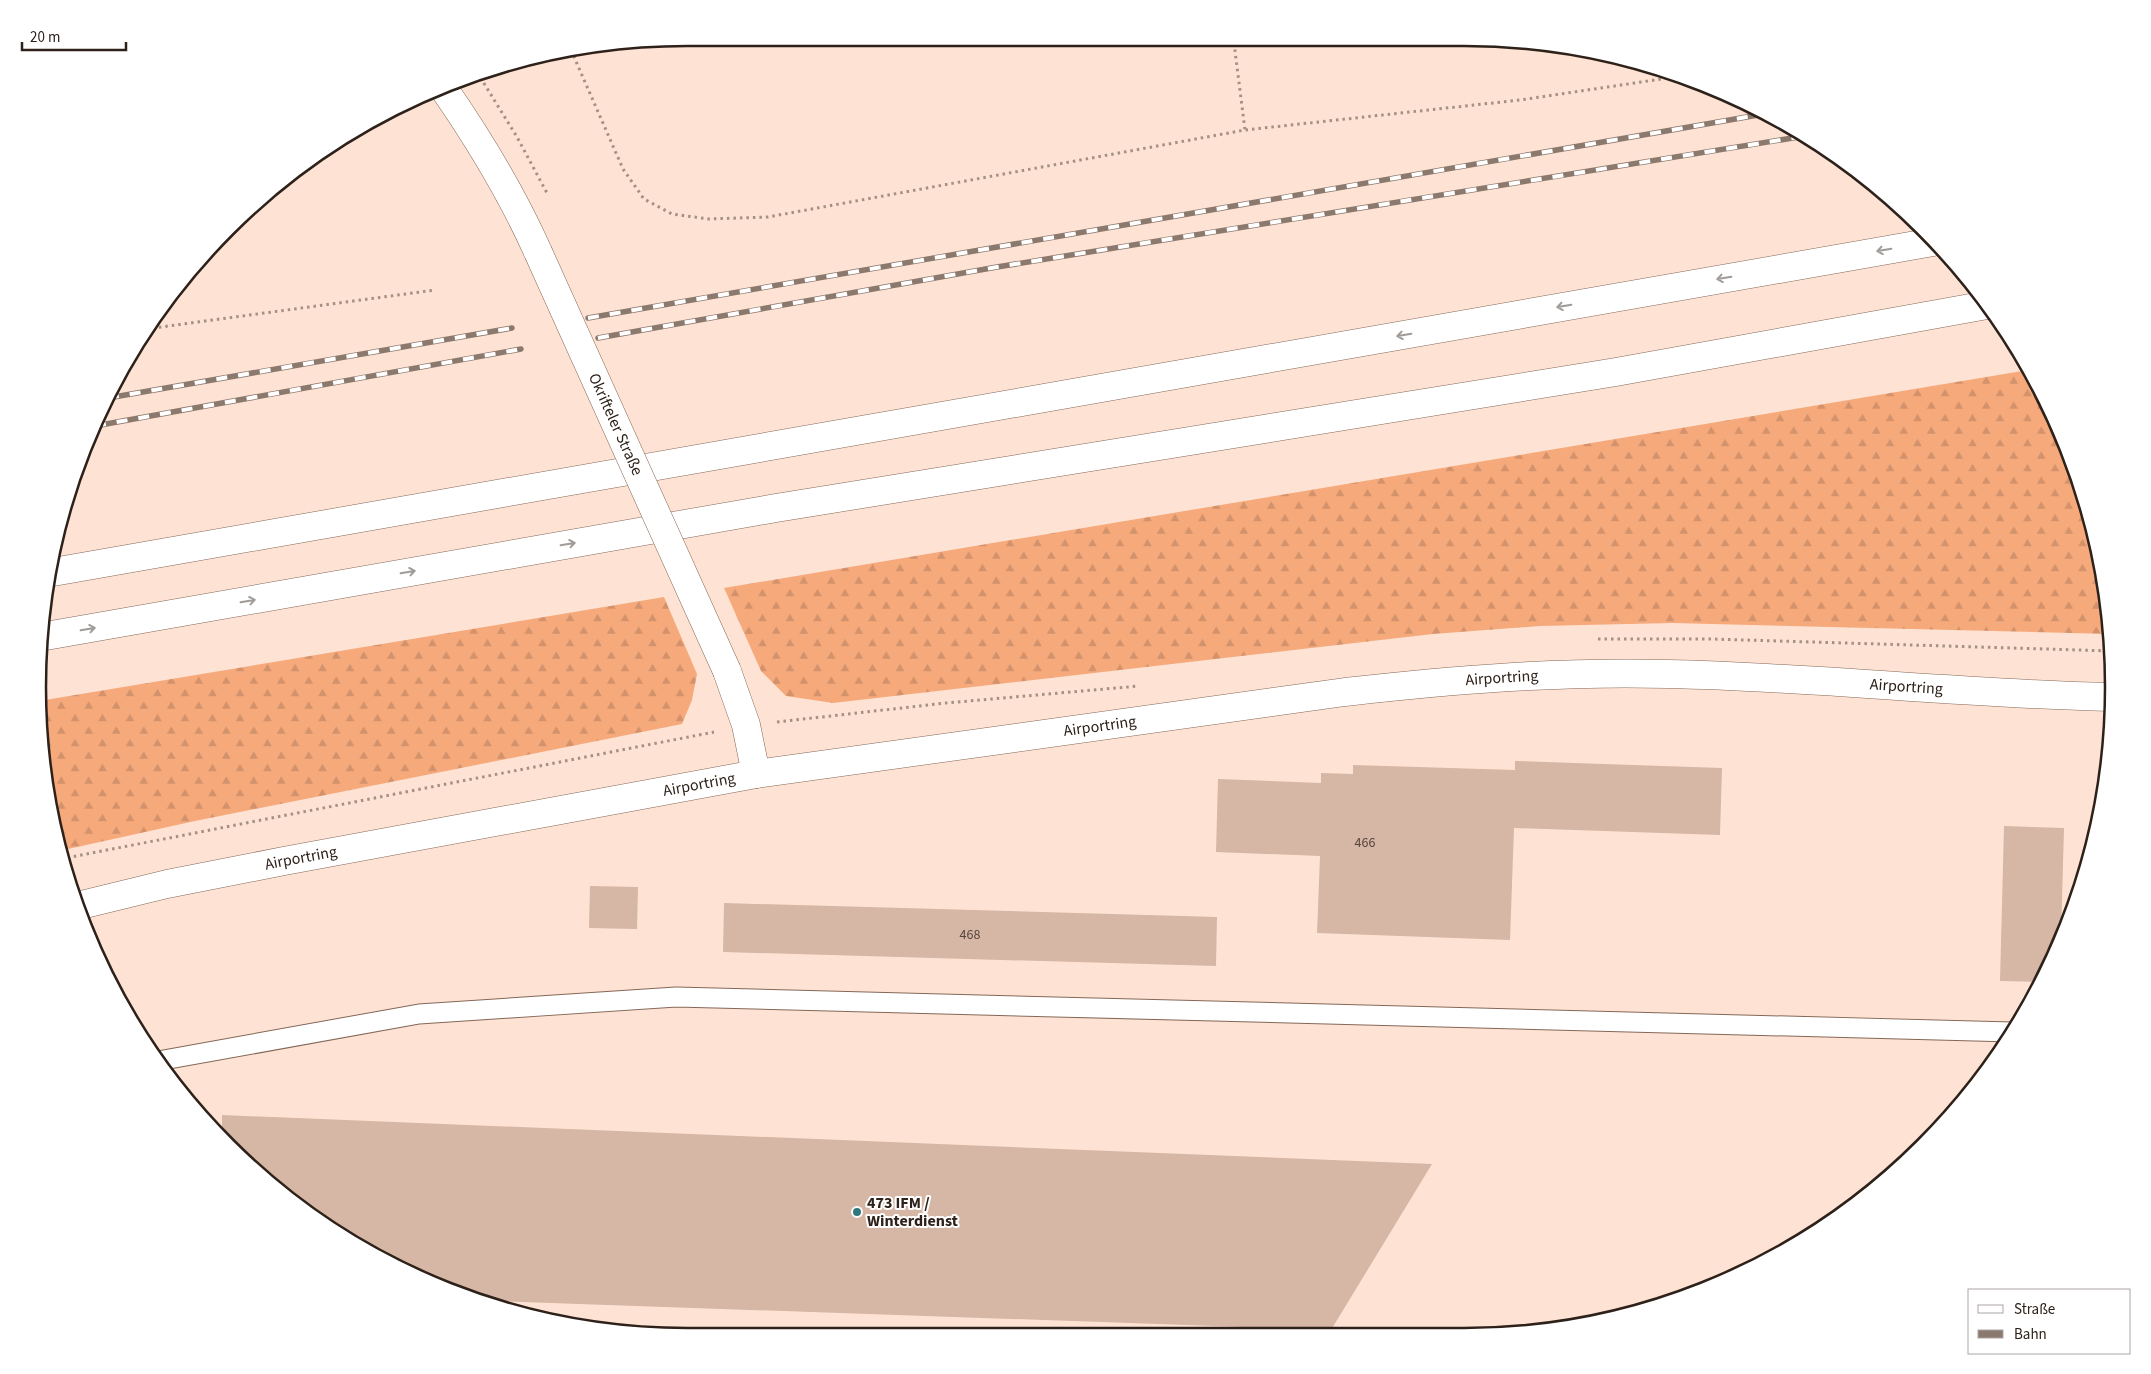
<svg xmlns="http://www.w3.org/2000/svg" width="2151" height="1374" viewBox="0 0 2151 1374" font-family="'Source Sans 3',sans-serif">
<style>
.forest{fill:url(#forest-firs)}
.building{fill:#d6b6a4}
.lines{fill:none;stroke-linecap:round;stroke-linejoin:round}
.lane-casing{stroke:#846757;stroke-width:21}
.secondary-casing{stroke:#846757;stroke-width:29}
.highway-casing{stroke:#846757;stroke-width:29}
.path{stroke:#a49084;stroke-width:3;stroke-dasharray:2.5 4;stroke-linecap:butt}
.lane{stroke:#fff;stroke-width:19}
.secondary{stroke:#fff;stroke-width:28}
.highway{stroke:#fff;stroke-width:28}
.rail-casing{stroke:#8b796e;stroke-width:5.5}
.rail{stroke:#fff;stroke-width:4;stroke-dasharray:11;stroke-linecap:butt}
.secondary-bridge-casing{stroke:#846757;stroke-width:29;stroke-linecap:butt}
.secondary-bridge{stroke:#fff;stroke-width:28}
.oneway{stroke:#a09b98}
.poi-dot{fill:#2e787d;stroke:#fff;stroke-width:2}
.labels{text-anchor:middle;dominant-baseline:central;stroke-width:4;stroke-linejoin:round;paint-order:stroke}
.number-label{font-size:14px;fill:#57463c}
.street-label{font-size:16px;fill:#2d211a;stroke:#fff}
.poi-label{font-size:16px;font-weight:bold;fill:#2d211a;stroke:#fff;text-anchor:start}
.rim{fill:none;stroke:#2d211a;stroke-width:2.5}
</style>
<defs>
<pattern id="forest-firs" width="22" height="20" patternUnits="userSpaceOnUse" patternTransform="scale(1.25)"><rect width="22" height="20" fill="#f6aa7c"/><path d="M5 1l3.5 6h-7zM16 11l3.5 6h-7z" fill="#d3926b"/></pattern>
</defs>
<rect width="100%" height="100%" fill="#fee3d4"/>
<!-- forest -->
<g class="forest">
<path d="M 2028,370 L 2046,399 L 2091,519 L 2110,634 L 1673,623 L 1540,626 L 1433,634 L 833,703 L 786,696 L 761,671 L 724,588 Z"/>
<path d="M 664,597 L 697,674 L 692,700 L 682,724 L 195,821 L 59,851 L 39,730 L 39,701 Z"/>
</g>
<!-- building -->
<g class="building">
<path d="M 1515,761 L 1722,768 L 1720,835 L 1514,828 L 1510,940 L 1317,933 L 1320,856 L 1216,852 L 1218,779 L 1321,783 L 1321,773 L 1353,774 L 1353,765 L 1515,770 Z"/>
<path d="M 2004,826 L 2064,828 L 2061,935 L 2040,982 L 2000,981 Z"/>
<path d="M 590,886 L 638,887 L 637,929 L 589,928 Z"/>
<path d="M 724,903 L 1217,917 L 1216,966 L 723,952 Z"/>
<path d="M 222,1115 L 1432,1164 L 1331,1330 L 492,1301 L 438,1287 L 362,1249 L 259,1176 L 222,1133 Z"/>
</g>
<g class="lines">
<!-- lane casing -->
<g class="lane-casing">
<path id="lane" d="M 158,1061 L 419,1014 L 676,997 L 2012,1032"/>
</g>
<!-- secondary casing -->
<g class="secondary-casing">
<g id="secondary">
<path d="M 444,89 C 480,141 512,194 538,252"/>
<path d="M 727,671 L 746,725 L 756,774"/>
<path id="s1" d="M 77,906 L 167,884 L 284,861 L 756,774 L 1345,692 C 1452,680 1560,671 1668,674 C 1816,677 1963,694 2110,697"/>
</g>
</g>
<!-- highway casing -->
<g class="highway-casing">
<g id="highway">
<path d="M 53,572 L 1933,242"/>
<path d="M 40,637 L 776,508 L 1616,372 L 1987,305"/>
</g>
</g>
<!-- path -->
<g class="path">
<path d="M 1234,43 L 1245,130"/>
<path d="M 571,50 L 623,169 L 644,199 L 672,214 L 709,219 L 768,217 L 1245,130 L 1520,100 L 1675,77"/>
<path d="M 477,72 L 517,137 L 548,195"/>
<path d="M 146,329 L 435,290"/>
<path d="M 1598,639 L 1711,639 L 2112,651"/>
<path d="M 777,722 L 946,703 L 1139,686"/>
<path d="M 61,859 L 714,732"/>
</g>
<!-- lane -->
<use href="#lane" class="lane"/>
<!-- secondary -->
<use href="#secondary" class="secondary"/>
<!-- highway -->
<use href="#highway" class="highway"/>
<!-- rail casing -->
<g class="rail-casing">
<g id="rail">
<path d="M 588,318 L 1764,114"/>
<path d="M 598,338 L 997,267 L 1805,136"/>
<path d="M 108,398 L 512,328"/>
<path d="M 95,426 L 521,349"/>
</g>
</g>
<!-- rail -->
<use href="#rail" class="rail"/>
<!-- secondary-bridge casing -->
<g class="secondary-bridge-casing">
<g id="secondary-bridge">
<path id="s2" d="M 538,252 L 727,671"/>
</g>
</g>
<!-- secondary-bridge -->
<use href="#secondary-bridge" class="secondary-bridge"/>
</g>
<!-- one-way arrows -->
<defs><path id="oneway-shaft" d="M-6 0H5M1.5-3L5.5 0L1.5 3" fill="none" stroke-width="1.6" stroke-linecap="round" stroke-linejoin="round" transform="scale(1.25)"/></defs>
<g class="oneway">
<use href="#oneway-shaft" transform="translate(1884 250) rotate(170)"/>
<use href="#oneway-shaft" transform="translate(1724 278) rotate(170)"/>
<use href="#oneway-shaft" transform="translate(1564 306) rotate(170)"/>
<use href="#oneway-shaft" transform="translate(1404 335) rotate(170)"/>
<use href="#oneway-shaft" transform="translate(568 544) rotate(-10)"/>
<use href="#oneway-shaft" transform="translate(408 572) rotate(-10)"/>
<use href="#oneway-shaft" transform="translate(248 601) rotate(-10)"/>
<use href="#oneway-shaft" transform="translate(88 629) rotate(-10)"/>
</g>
<!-- markers -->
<circle class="poi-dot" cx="857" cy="1212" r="5"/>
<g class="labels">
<!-- number labels -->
<g class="number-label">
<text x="1365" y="843">466</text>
<text x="970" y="935">468</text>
</g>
<!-- street labels -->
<g class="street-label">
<text stroke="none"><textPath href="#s2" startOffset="189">Okrifteler Straße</textPath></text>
<text stroke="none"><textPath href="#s1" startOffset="1444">Airportring</textPath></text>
<text stroke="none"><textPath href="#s1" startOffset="1849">Airportring</textPath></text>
<text stroke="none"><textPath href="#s1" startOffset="1039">Airportring</textPath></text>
<text stroke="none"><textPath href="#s1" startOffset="634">Airportring</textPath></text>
<text stroke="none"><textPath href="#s1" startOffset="229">Airportring</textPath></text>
</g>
<!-- poi labels -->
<g class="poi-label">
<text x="867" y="1203">473 IFM /<tspan x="867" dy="18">Winterdienst</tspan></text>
</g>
</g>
<!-- crop -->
<path d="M0 0H2151V1374H0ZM687 46H1464A641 641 0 0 1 2105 687V687A641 641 0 0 1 1464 1328H687A641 641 0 0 1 46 687V687A641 641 0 0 1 687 46Z" fill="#fff" fill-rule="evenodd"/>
<path class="rim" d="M687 46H1464A641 641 0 0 1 2105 687V687A641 641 0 0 1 1464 1328H687A641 641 0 0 1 46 687V687A641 641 0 0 1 687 46Z"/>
<!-- legend -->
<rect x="1968" y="1289" width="162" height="65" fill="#ffffff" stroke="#aba6a3"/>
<rect x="1978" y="1305" width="25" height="8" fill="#ffffff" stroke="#aba6a3"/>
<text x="2014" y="1314" font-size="15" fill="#2d211a">Straße</text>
<rect x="1978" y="1330" width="25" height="8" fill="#8b796e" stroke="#aba6a3"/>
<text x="2014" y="1339" font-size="15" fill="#2d211a">Bahn</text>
<!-- scale -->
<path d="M22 42v8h104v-8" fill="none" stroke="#2d211a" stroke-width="2.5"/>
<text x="30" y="42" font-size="15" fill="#2d211a" stroke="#ffffff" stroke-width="4" paint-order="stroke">20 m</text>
</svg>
